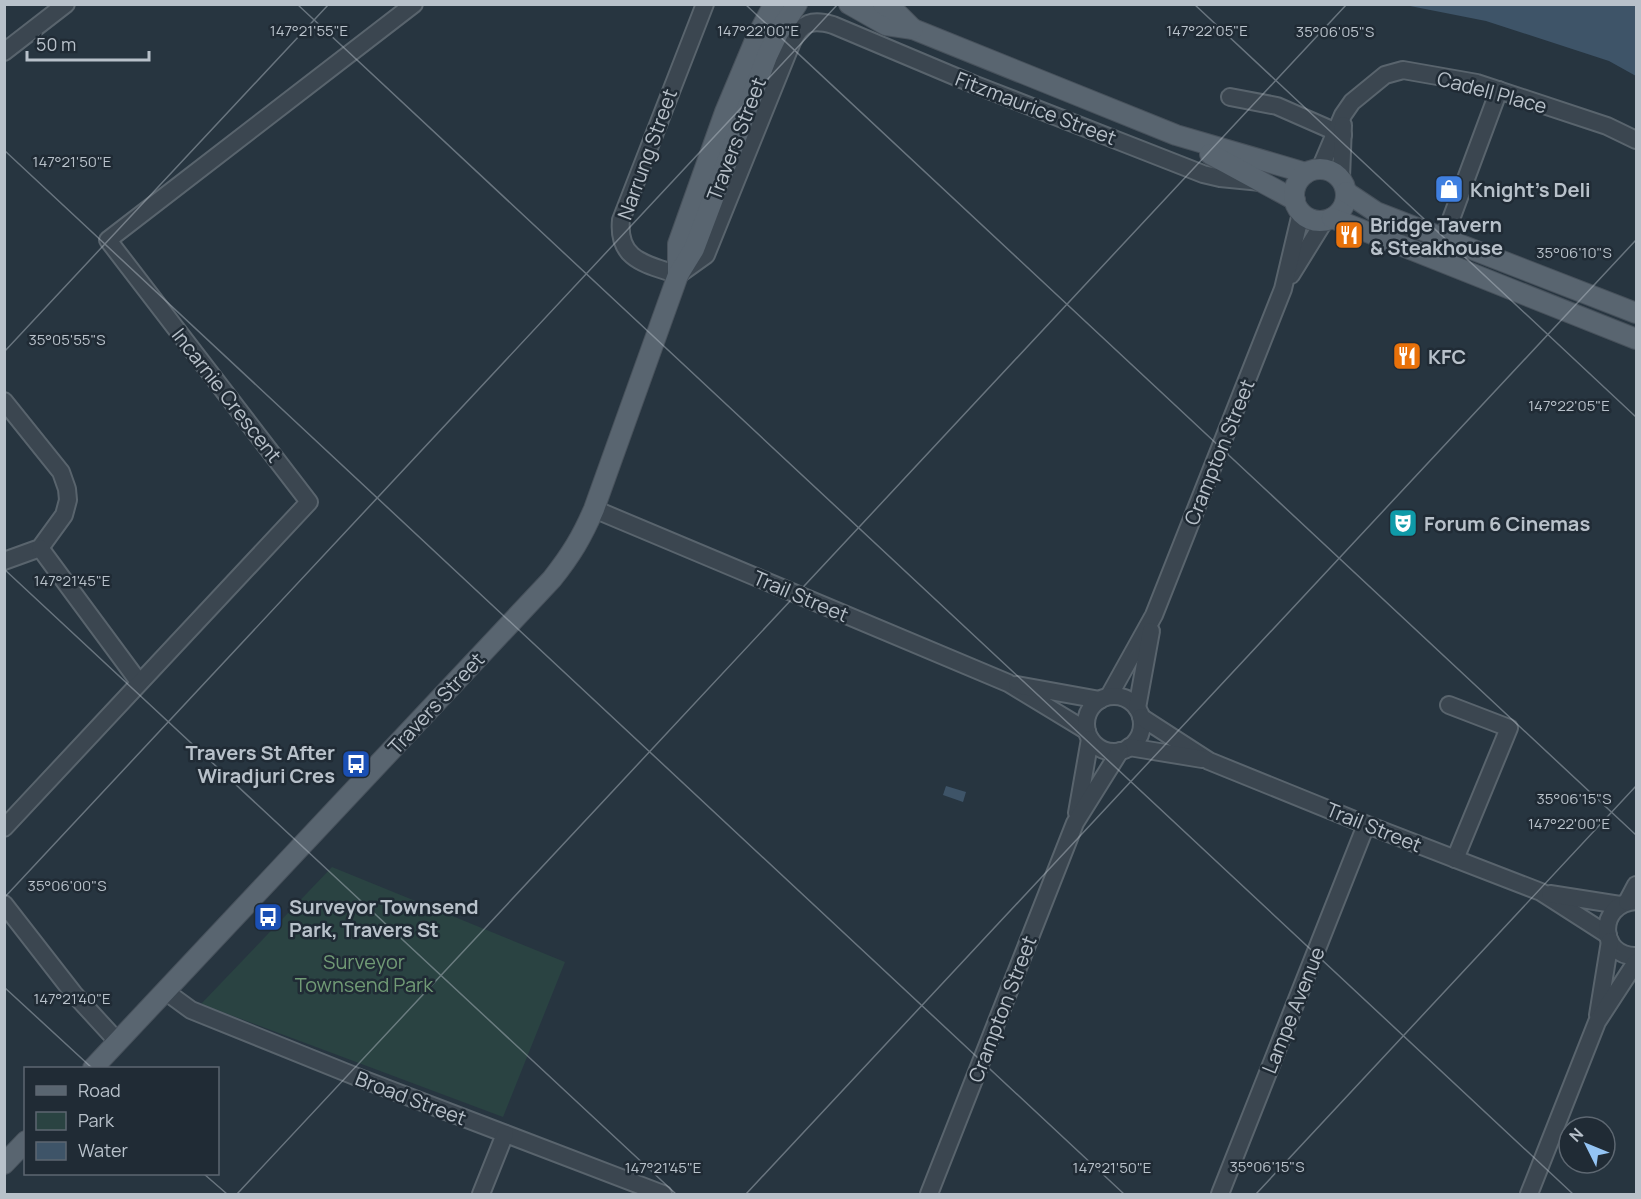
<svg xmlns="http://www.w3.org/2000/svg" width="1641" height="1199" viewBox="0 0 1641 1199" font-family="Manrope,sans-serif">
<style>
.green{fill:#2a4342}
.water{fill:#3e5468}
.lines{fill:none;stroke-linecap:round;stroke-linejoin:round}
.minor-casing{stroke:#59646d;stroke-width:20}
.major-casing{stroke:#48525c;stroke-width:22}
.minor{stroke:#3b4650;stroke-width:16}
.major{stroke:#596570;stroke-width:20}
.ticks{fill:none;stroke:#b8c1ca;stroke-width:1.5;stroke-opacity:0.45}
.labels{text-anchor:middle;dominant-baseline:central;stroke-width:5;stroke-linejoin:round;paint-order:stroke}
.street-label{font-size:20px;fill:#b8c1ca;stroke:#202b35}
.poi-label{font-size:20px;font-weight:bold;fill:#b8c1ca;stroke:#202b35;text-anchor:start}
.park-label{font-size:20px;fill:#709a75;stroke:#202b35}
.ticks-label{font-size:15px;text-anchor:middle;fill:#b8c1ca;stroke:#202b35;stroke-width:5;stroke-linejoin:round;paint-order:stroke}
</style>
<rect width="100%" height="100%" fill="#273540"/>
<!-- green -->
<path class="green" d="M 332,867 L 565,962 L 503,1117 L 201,1004 Z"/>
<!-- water -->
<g class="water">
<path d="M 1405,5 L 1636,5 L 1636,76 L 1609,61 L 1486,21 Z"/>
<path d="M 946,786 L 966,792 L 963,802 L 943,795 Z"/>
</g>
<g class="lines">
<!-- minor casing -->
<g class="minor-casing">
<g id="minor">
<path d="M 705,4 L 621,220 C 617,261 647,264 678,275 L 706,255 L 792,42 C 802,22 812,19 833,25 L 973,84 L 1203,174 L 1220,178 L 1261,182"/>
<path d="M 4,52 L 66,4"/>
<path d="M 1230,97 L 1277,106 L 1343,135"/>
<path d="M 1320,169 L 1343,115 L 1352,102 L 1385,75 L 1403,70 L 1477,83 L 1607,126 L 1636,140"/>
<path d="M 1341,178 L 1343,125"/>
<path d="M 1444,238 L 1499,90"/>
<path d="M 1291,275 L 1325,220"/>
<path d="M 4,401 L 61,472 L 67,489 L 68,500 L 64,515 L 40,548 L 4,561"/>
<path d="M 594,509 L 1008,683 L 1087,731"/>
<path d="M 40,548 L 139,682"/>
<path d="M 1017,685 L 1100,700"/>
<path d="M 1109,696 L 1154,615 L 1283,289 L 1301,213"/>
<circle cx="1114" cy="724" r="28"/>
<path d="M 1449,705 L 1509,728 L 1455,859"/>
<path d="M 1137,708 L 1151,631"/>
<path d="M 1141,717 L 1209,761 L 1352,819 L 1541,892 L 1608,935"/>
<path d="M 1129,747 L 1202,759"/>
<path d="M 1077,813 L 1090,739"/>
<path d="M 4,828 L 309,502 L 108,240 L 414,4"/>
<path d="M 1550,894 L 1620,905"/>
<path d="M 1636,901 C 1596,904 1599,957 1636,956"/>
<path d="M 1627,902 L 1636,885"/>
<path d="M 4,904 L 74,994 L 118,1042"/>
<path d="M 165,991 L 191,1010 L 362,1079 L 663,1194"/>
<path d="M 1598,1015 L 1610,941"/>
<path d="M 481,1194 L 505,1134"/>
<path d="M 929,1194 L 1075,823 L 1120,751"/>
<path d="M 1220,1194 L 1366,825"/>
<path d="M 1529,1194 L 1597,1022 L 1636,962"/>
</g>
</g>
<!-- major casing -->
<g class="major-casing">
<g id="major">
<path d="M 849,4 L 886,25 L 913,29 L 1176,135 L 1306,173"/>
<path d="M 883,4 L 895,11 L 913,29"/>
<path d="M 1210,154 L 1295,200"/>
<circle cx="1320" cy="195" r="26"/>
<path d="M 1346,192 L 1376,212 L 1636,313"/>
<path d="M 1332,218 L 1636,339"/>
<path d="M 678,275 L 678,244 L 725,112 L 756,38 L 774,4"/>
<path d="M 93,1068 L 552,579 C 571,555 582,537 594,509 L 678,275 L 694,249 L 767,56 L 778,33 L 797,4"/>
<path d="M 4,1164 L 26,1141"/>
</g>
</g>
<!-- minor -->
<use href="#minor" class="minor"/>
<!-- major -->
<use href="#major" class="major"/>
</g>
<!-- ticks -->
<path class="ticks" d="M 297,4 L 1573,1194M 745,4 L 1636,835M 1194,4 L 1636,417M 4,150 L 1124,1194M 4,352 L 329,4M 4,569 L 676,1194M 4,898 L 838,4M 4,987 L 92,1068M 204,1174 L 227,1194M 237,1194 L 1347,4M 746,1194 L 1636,240M 1256,1194 L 1636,786"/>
<!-- icons -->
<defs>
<g id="shop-square" transform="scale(1.5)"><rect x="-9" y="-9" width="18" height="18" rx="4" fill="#3f7fe0" stroke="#202b35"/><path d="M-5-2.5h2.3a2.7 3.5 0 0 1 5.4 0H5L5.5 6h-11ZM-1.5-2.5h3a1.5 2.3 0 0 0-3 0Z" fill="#fff"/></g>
<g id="restaurant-square" transform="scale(1.5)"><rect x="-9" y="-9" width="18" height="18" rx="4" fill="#e8710a" stroke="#202b35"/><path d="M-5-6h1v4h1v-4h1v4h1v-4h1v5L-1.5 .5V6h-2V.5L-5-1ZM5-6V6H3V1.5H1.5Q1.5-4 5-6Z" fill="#fff"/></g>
<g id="theatre-square" transform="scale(1.5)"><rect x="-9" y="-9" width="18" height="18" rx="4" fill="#0f9aa8" stroke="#202b35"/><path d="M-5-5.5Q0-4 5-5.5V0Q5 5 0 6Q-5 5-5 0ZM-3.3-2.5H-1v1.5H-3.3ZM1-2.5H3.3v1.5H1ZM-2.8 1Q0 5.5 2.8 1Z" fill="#fff"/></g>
<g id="bus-square" transform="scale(1.5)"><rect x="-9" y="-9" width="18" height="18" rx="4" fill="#1a4fb4" stroke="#202b35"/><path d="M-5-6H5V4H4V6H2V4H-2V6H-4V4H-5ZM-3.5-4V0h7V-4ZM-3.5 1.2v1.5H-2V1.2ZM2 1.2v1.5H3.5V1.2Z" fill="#fff"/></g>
</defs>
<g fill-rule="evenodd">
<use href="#shop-square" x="1449" y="189"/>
<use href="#restaurant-square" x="1349" y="235"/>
<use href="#restaurant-square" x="1407" y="356"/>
<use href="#theatre-square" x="1403" y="523"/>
<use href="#bus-square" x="356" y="764"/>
<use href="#bus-square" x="268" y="917"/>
</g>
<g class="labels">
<!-- street labels -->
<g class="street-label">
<text transform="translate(1492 92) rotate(15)">Cadell Place</text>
<text transform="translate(1036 108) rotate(21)">Fitzmaurice Street</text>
<text transform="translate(736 139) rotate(-69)">Travers Street</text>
<text transform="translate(647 154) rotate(-70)">Narrung Street</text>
<text transform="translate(227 395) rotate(52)">Incarnie Crescent</text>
<text transform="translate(1219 452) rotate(-68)">Crampton Street</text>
<text transform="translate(801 596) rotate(23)">Trail Street</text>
<text transform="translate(436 703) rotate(-47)">Travers Street</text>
<text transform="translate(1374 827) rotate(22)">Trail Street</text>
<text transform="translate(1002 1009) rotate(-69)">Crampton Street</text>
<text transform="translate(1293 1010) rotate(-68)">Lampe Avenue</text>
<text transform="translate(411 1098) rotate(21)">Broad Street</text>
</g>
<!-- poi labels -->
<g class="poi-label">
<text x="1470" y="189">Knight's Deli</text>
<text x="1370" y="224">Bridge Tavern<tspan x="1370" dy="23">&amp; Steakhouse</tspan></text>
<text x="1428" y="356">KFC</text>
<text x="1424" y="523">Forum 6 Cinemas</text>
<text x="335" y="752" text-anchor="end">Travers St After<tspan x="335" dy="23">Wiradjuri Cres</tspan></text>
<text x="289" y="906">Surveyor Townsend<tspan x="289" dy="23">Park, Travers St</tspan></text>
</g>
<!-- park labels -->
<g class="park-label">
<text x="364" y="961">Surveyor<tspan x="364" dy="23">Townsend Park</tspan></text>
</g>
</g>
<g class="ticks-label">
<text x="309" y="36">147°21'55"E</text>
<text x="758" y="36">147°22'00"E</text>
<text x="1207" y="36">147°22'05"E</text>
<text x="1335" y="37">35°06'05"S</text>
<text x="72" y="167">147°21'50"E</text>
<text x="1574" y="258">35°06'10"S</text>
<text x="67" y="345">35°05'55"S</text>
<text x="1569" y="411">147°22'05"E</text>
<text x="72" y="586">147°21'45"E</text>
<text x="1574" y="804">35°06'15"S</text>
<text x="1569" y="829">147°22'00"E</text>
<text x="67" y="891">35°06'00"S</text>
<text x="72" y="1004">147°21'40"E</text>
<text x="1267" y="1172">35°06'15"S</text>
<text x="663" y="1173">147°21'45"E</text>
<text x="1112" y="1173">147°21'50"E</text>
</g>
<!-- border -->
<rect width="1641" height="1199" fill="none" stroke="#b8c1ca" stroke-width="12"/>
<!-- legend -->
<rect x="24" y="1067" width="195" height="108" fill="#202b35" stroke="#5d6771" stroke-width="1.5"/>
<rect x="36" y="1086" width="30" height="9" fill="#596570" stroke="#5d6771" stroke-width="1.5"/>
<text x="78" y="1097" font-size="18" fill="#b8c1ca">Road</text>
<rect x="36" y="1112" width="30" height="18" fill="#2a4342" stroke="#5d6771" stroke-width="1.5"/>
<text x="78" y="1127" font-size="18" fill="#b8c1ca">Park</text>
<rect x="36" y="1142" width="30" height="18" fill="#3e5468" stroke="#5d6771" stroke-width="1.5"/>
<text x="78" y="1157" font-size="18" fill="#b8c1ca">Water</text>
<!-- north arrow -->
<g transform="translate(1587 1145) rotate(313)"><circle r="28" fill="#202b35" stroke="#5d6771" stroke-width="1.5"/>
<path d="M0-4.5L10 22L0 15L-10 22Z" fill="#94c4f4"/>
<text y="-9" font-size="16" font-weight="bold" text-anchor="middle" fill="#b8c1ca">N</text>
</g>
<!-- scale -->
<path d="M27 51v9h122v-9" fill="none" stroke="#b8c1ca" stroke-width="3"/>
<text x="36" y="51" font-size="18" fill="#b8c1ca" stroke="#202b35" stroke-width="4.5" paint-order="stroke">50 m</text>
</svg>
